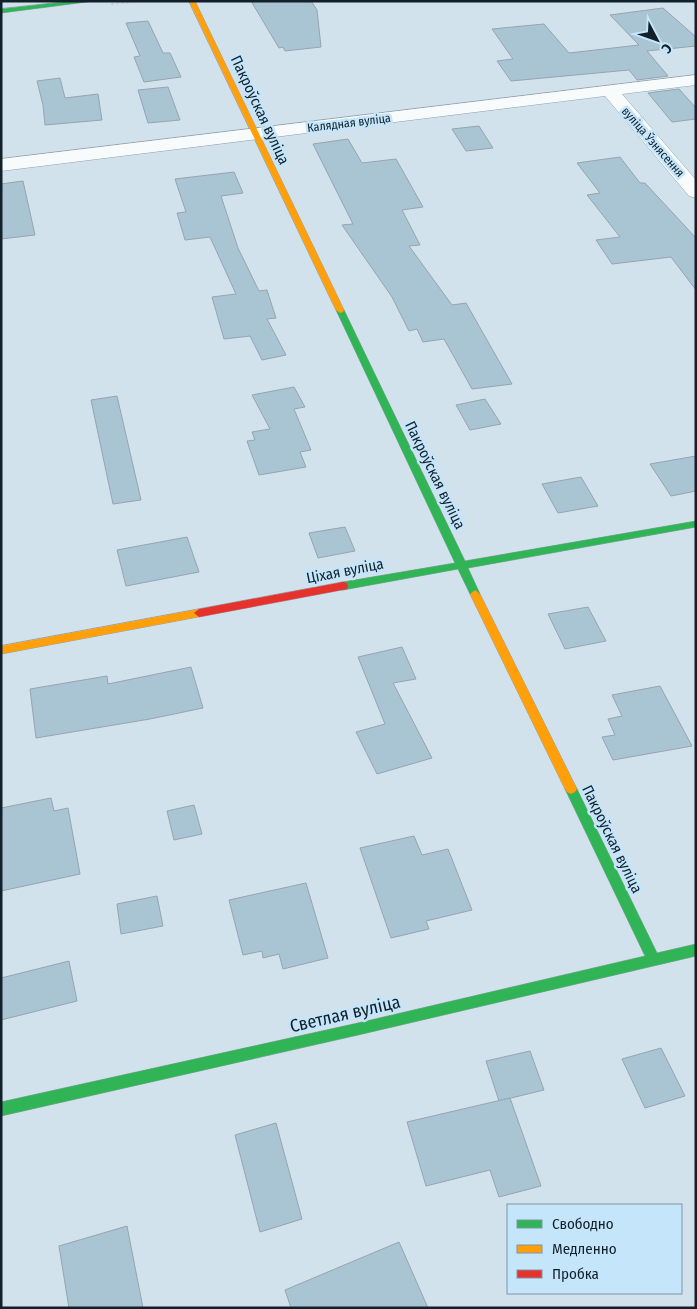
<svg xmlns="http://www.w3.org/2000/svg" width="697" height="1309" viewBox="0 0 697 1309" font-family="'Fira Sans Condensed',sans-serif">
<style>
.building{fill:#a9c4d3;stroke:#96a5af}
.lines{fill:none;stroke-linecap:round;stroke-linejoin:round}
.street-casing{stroke:#93a2ac;stroke-width:1}
.fast-casing{stroke:#93a2ac;stroke-width:1}
.slow-casing{stroke:#93a2ac;stroke-width:1}
.jam-casing{stroke:#93a2ac;stroke-width:1}
.path{stroke:#cacfd4;stroke-width:2;stroke-dasharray:3 2;stroke-linecap:butt}
.street{fill:#f8fbfc;fill-rule:evenodd}
.fast{fill:#30b455;fill-rule:evenodd}
.slow{fill:#ff9f0a;fill-rule:evenodd}
.jam{fill:#e5322d;fill-rule:evenodd}
.labels{text-anchor:middle;dominant-baseline:central;stroke-width:5;stroke-linejoin:round;paint-order:stroke}
.far-street-label{font-size:12px;fill:#11202a;stroke:#c4e5fa}
.street-label{font-size:15px;fill:#11202a;stroke:#c4e5fa}
.near-street-label{font-size:18px;fill:#11202a;stroke:#c4e5fa}
</style>
<rect width="100%" height="100%" fill="#d1e2ed"/>
<!-- building -->
<g class="building">
<path d="M 251,1 L 311,1 L 317,10 L 321,47 L 285,51 L 283,47 L 279,48 Z"/>
<path d="M 663,8 L 696,37 L 696,46 L 647,51 L 668,76 L 637,80 L 629,70 L 511,81 L 497,61 L 513,59 L 492,29 L 544,24 L 569,53 L 639,45 L 610,15 Z"/>
<path d="M 148,21 L 163,53 L 170,53 L 181,77 L 144,82 L 134,57 L 140,56 L 126,23 Z"/>
<path d="M 60,78 L 65,98 L 98,94 L 102,120 L 45,125 L 43,105 L 37,81 Z"/>
<path d="M 168,87 L 180,120 L 148,123 L 138,90 Z"/>
<path d="M 679,89 L 696,108 L 696,119 L 672,122 L 648,93 Z"/>
<path d="M 479,126 L 493,148 L 466,151 L 452,129 Z"/>
<path d="M 348,139 L 362,163 L 396,159 L 423,207 L 402,210 L 420,245 L 409,246 L 452,305 L 466,303 L 512,384 L 472,389 L 444,339 L 423,342 L 417,329 L 409,331 L 392,297 L 342,225 L 353,224 L 313,144 Z"/>
<path d="M 620,157 L 640,183 L 645,183 L 696,238 L 696,290 L 671,257 L 612,264 L 596,240 L 620,237 L 587,195 L 600,193 L 577,163 Z"/>
<path d="M 234,172 L 243,193 L 221,196 L 238,248 L 259,291 L 267,290 L 276,318 L 267,319 L 286,355 L 262,360 L 250,336 L 224,339 L 212,297 L 236,294 L 210,237 L 185,240 L 177,213 L 186,212 L 175,179 Z"/>
<path d="M 23,181 L 35,235 L 1,239 L 1,184 Z"/>
<path d="M 294,387 L 305,407 L 294,409 L 311,450 L 300,452 L 306,467 L 259,475 L 247,441 L 255,440 L 252,432 L 270,429 L 252,395 Z"/>
<path d="M 117,396 L 141,500 L 113,504 L 91,400 Z"/>
<path d="M 485,399 L 501,424 L 470,430 L 456,405 Z"/>
<path d="M 696,456 L 696,491 L 671,496 L 650,464 Z"/>
<path d="M 581,477 L 598,506 L 558,513 L 542,484 Z"/>
<path d="M 345,527 L 355,551 L 318,558 L 309,533 Z"/>
<path d="M 187,537 L 199,572 L 126,586 L 117,550 Z"/>
<path d="M 588,607 L 606,641 L 565,649 L 548,614 Z"/>
<path d="M 402,647 L 416,679 L 393,683 L 432,758 L 377,774 L 356,732 L 385,724 L 358,657 Z"/>
<path d="M 191,667 L 203,708 L 150,719 L 36,738 L 30,689 L 107,676 L 108,684 Z"/>
<path d="M 660,686 L 692,746 L 613,760 L 602,737 L 615,735 L 608,719 L 622,716 L 612,695 Z"/>
<path d="M 51,798 L 54,811 L 68,808 L 80,874 L 1,891 L 1,808 Z"/>
<path d="M 194,805 L 202,834 L 174,840 L 167,811 Z"/>
<path d="M 414,836 L 422,855 L 448,849 L 472,910 L 426,921 L 429,929 L 391,938 L 360,848 Z"/>
<path d="M 306,883 L 328,958 L 283,969 L 279,954 L 263,958 L 262,951 L 243,955 L 229,900 Z"/>
<path d="M 157,896 L 163,926 L 121,934 L 117,904 Z"/>
<path d="M 69,961 L 77,1001 L 1,1020 L 1,978 Z"/>
<path d="M 661,1048 L 685,1096 L 645,1108 L 622,1059 Z"/>
<path d="M 530,1051 L 544,1090 L 499,1101 L 486,1061 Z"/>
<path d="M 510,1098 L 541,1186 L 499,1197 L 490,1170 L 426,1186 L 407,1122 Z"/>
<path d="M 276,1123 L 302,1219 L 260,1232 L 235,1135 Z"/>
<path d="M 127,1226 L 143,1308 L 69,1308 L 59,1246 Z"/>
<path d="M 399,1242 L 428,1308 L 291,1308 L 285,1290 Z"/>
</g>
<g class="lines">
<!-- street casing -->
<g class="street-casing">
<path id="street" d="M 696,75 L 696,85 L 622,94 L 696,180 L 696,198 L 689,196 L 605,96 L 1,171 L 1,159 Z"/>
</g>
<!-- fast casing -->
<g class="fast-casing">
<g id="fast">
<path d="M 72,1 L 94,1 L 1,13 L 1,9 Z"/>
<path d="M 340,307 L 344,310 L 465,561 L 696,521 L 696,527 L 468,568 L 480,594 L 475,598 L 470,594 L 458,569 L 343,590 L 339,589 L 338,586 L 339,583 L 343,582 L 455,563 L 336,310 Z"/>
<path d="M 571,784 L 575,786 L 577,789 L 657,953 L 696,944 L 696,956 L 358,1035 L 1,1116 L 1,1102 L 358,1023 L 645,956 L 565,789 L 567,786 Z"/>
</g>
</g>
<!-- slow casing -->
<g class="slow-casing">
<g id="slow">
<path d="M 189,1 L 195,1 L 344,310 L 343,312 L 340,313 L 336,310 Z"/>
<path d="M 475,590 L 480,594 L 577,789 L 575,792 L 571,794 L 567,792 L 565,789 L 470,594 Z"/>
<path d="M 199,609 L 203,610 L 204,613 L 203,616 L 1,654 L 1,646 Z"/>
</g>
</g>
<!-- jam casing -->
<g class="jam-casing">
<path id="jam" d="M 343,582 L 347,583 L 348,586 L 347,589 L 199,617 L 194,613 L 199,609 Z"/>
</g>
<!-- path -->
<path class="path" d="M 111,4 L 142,1"/>
<!-- street -->
<use href="#street" class="street"/>
<!-- fast -->
<use href="#fast" class="fast"/>
<!-- slow -->
<use href="#slow" class="slow"/>
<!-- jam -->
<use href="#jam" class="jam"/>
</g>
<g class="labels">
<!-- far-street labels -->
<g class="far-street-label">
<text transform="translate(349 123) rotate(-7)">Калядная вуліца</text>
<text transform="translate(653 142) rotate(49)">вуліца Ўзнясення</text>
</g>
<!-- street labels -->
<g class="street-label">
<text transform="translate(260 110) rotate(65)">Пакроўская вуліца</text>
<text transform="translate(435 475) rotate(64)">Пакроўская вуліца</text>
<text transform="translate(345 571) rotate(-11)">Ціхая вуліца</text>
<text transform="translate(612 839) rotate(64)">Пакроўская вуліца</text>
</g>
<!-- near-street labels -->
<g class="near-street-label">
<text transform="translate(345 1014) rotate(-13)">Светлая вуліца</text>
</g>
</g>
<!-- border -->
<rect width="697" height="1309" fill="none" stroke="#11202a" stroke-width="5"/>
<!-- legend -->
<rect x="507" y="1204" width="175" height="90" fill="#c4e5fa" stroke="#7c96a7"/>
<rect x="517" y="1220" width="25" height="8" fill="#30b455" stroke="#7c96a7"/>
<text x="552" y="1229" font-size="15" fill="#11202a">Свободно</text>
<rect x="517" y="1245" width="25" height="8" fill="#ff9f0a" stroke="#7c96a7"/>
<text x="552" y="1254" font-size="15" fill="#11202a">Медленно</text>
<rect x="517" y="1270" width="25" height="8" fill="#e5322d" stroke="#7c96a7"/>
<text x="552" y="1279" font-size="15" fill="#11202a">Пробка</text>
<!-- north arrow -->
<g transform="translate(657 40) rotate(131)" stroke="#c4e5fa" stroke-width="4" paint-order="stroke">
<path d="M0-4L9 19L0 12L-9 19Z" fill="#11202a"/>
<text y="-8" font-size="14" font-weight="bold" text-anchor="middle" fill="#11202a">С</text>
</g>
</svg>
